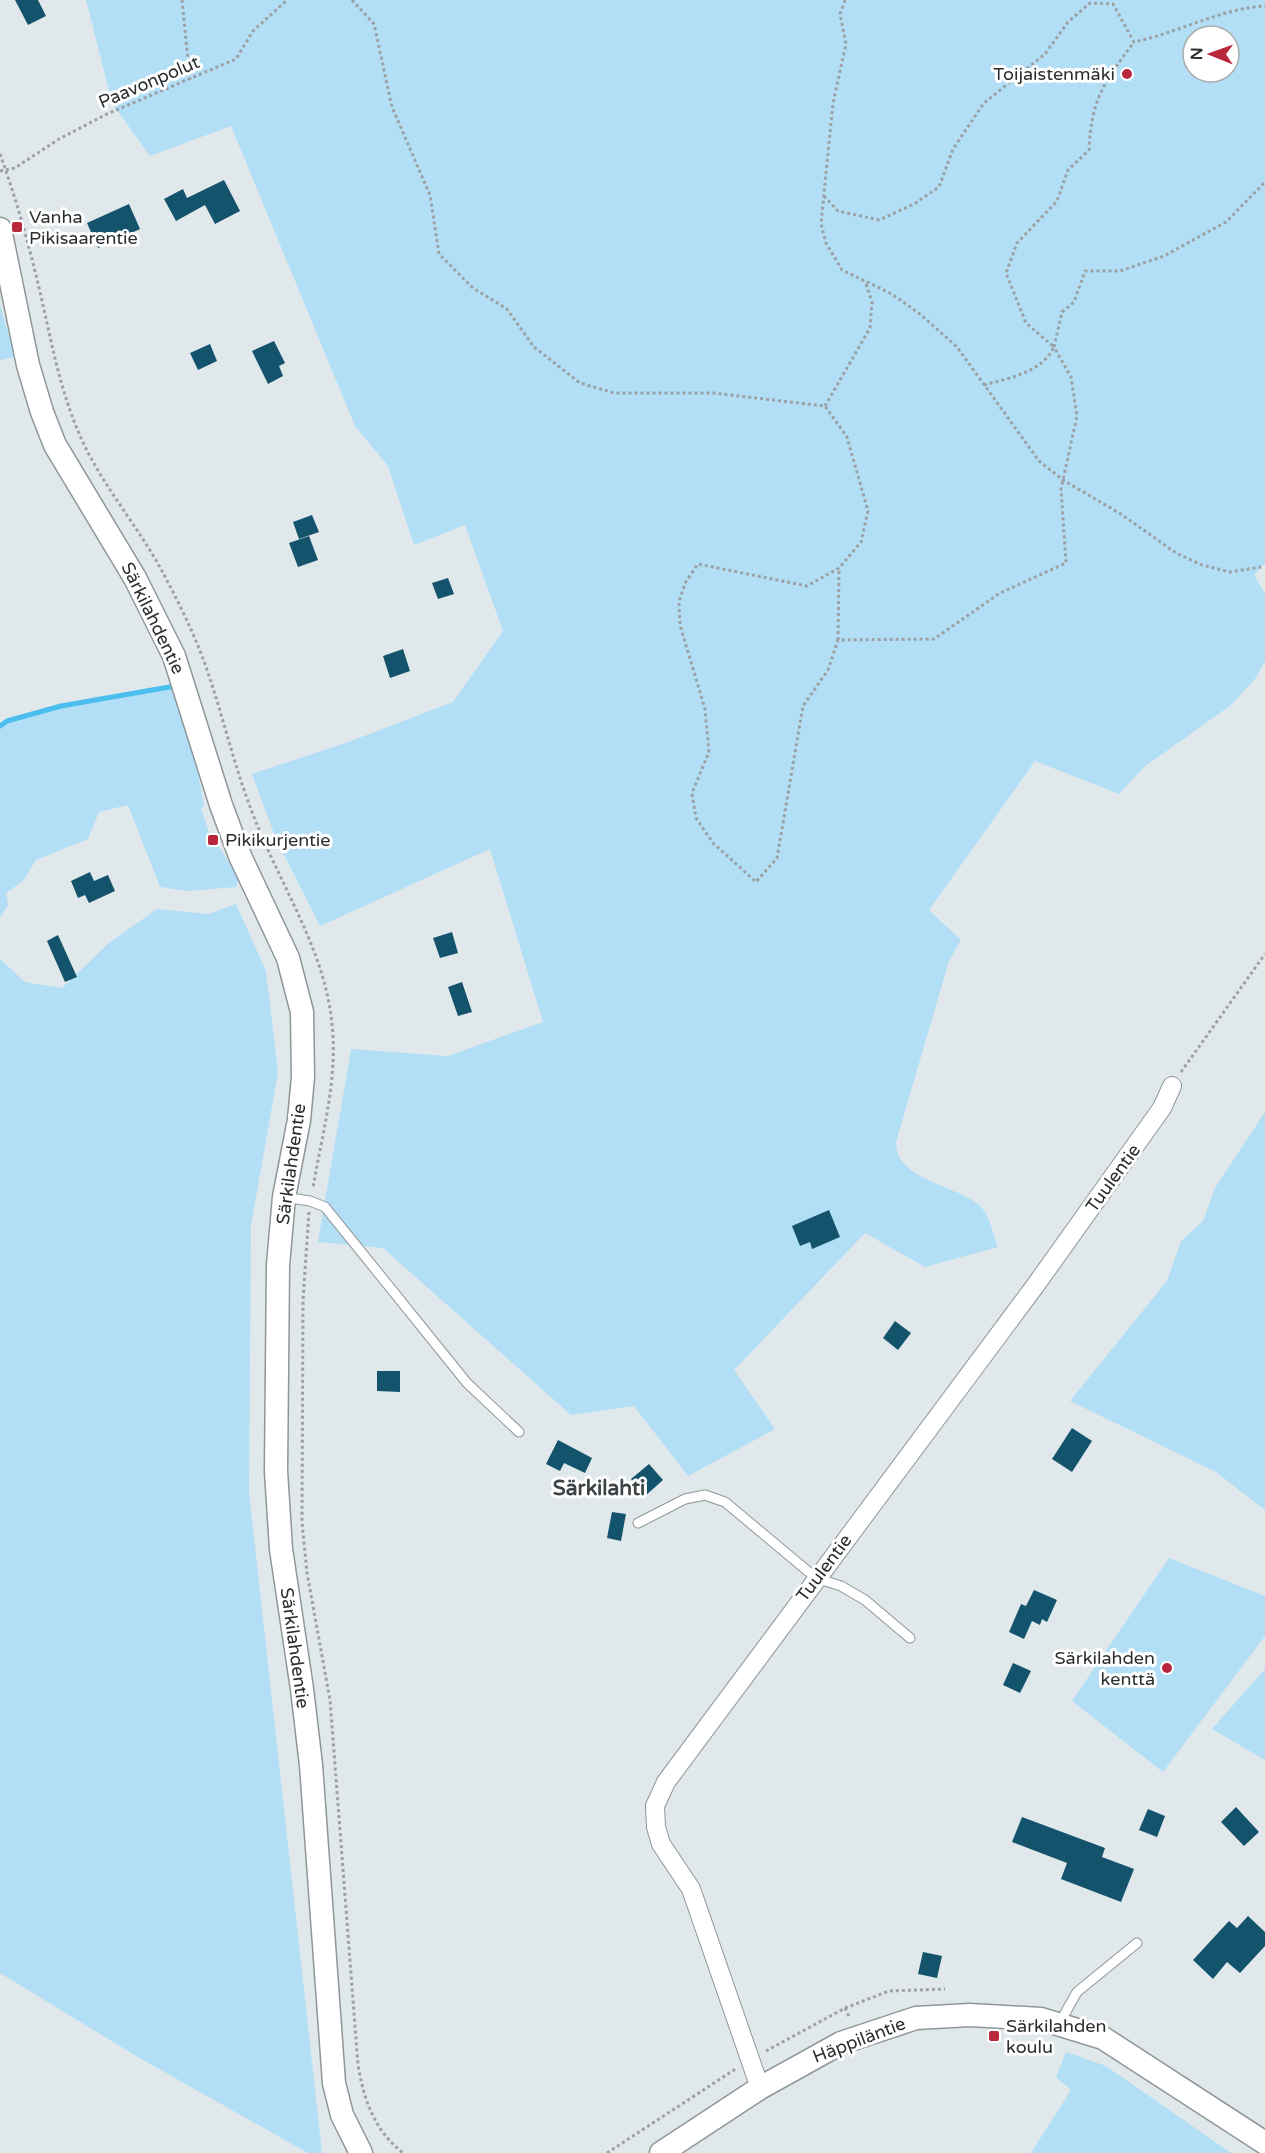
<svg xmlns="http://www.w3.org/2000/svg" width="1265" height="2153" viewBox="0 0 1265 2153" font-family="'Varela Round',sans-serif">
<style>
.green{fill:#b2dff6;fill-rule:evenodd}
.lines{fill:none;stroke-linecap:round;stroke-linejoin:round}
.stream{stroke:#4cbeed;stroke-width:5}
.building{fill:#13536b}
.service-casing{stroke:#8f9699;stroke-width:11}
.minor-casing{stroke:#8f9699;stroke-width:20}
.tertiary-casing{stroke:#8f9699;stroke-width:25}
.path{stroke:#9ba1a4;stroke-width:3;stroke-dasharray:3 3;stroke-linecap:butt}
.service{stroke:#fff;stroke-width:9}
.minor{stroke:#fff;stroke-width:18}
.tertiary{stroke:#fff;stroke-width:22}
.poi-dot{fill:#b9273d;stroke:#fff;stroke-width:2}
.labels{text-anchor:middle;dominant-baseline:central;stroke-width:6;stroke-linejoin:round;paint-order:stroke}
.poi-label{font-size:18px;fill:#2b2e2f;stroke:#fff;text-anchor:start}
.street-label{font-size:18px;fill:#2b2e2f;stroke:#fff}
.quarter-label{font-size:21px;font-weight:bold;fill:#3d4346;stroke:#fff}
</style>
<rect width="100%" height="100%" fill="#e0e8eb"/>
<!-- green -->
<g class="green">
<path d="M 86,0 L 1265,0 L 1265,563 L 1254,575 L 1265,594 L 1265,661 L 1255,679 L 1231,705 L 1144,767 L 1119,794 L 1035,761 L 929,910 L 961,940 L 949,961 L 896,1142 C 895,1179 956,1185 979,1205 C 990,1214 993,1235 998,1247 L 925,1267 L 865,1233 L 734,1370 L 775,1429 L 688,1476 L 634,1406 L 571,1415 L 383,1248 L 318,1242 L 351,1049 L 448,1056 L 543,1022 L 490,849 L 320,926 L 276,839 L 252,774 L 351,741 L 453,702 L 503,631 L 465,525 L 414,545 L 388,466 L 355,426 L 231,126 L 150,156 L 112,103 ZM 1193,36 L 1229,36 L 1229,72 L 1193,72 Z"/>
<path d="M 0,305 L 15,357 L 0,360 Z"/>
<path d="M 175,686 L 195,755 L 204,806 L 201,808 L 213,845 L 217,844 L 239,878 L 236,887 L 188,891 L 160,887 L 128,805 L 99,812 L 88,839 L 36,860 L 23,881 L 6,893 L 8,905 L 0,918 L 0,726 L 7,721 L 61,706 Z"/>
<path d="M 236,904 L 266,971 L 278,1072 L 251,1226 L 249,1492 L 322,2153 L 308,2153 L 138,2057 L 0,1973 L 0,959 L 25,982 L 62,988 L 109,943 L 157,909 L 208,914 Z"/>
<path d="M 1265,1112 L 1265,1510 L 1216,1472 L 1070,1401 L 1167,1281 L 1181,1241 L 1203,1221 L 1215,1188 Z"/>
<path d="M 1169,1558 L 1265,1596 L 1265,1636 L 1163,1772 L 1072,1701 Z"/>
<path d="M 1265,1669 L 1265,1760 L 1212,1729 Z"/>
<path d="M 1066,2052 L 1106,2066 L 1231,2153 L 1031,2153 L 1071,2090 L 1056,2077 Z"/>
</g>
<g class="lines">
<!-- stream -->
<path class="stream" d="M 0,726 L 7,721 L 61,706 L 175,686"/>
</g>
<!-- building -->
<g class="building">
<path d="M 15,0 L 38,0 L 46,16 L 28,25 Z"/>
<path d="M 224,180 L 240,211 L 215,224 L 205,205 L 176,221 L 164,199 L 183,189 L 187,198 Z"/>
<path d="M 129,204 L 140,229 L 98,248 L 87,223 Z"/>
<path d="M 274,341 L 285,363 L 279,366 L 283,376 L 268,384 L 252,351 Z"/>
<path d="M 210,344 L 217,361 L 198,370 L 190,353 Z"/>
<path d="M 312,515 L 319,532 L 299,539 L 293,522 Z"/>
<path d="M 309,536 L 318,560 L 298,567 L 289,543 Z"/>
<path d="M 448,578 L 454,594 L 438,599 L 432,583 Z"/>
<path d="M 403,649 L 410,671 L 390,678 L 383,656 Z"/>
<path d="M 90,872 L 94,881 L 108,875 L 115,891 L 89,903 L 85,895 L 78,898 L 71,881 Z"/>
<path d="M 452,932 L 458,953 L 440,958 L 433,938 Z"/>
<path d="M 58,935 L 77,977 L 65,982 L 47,941 Z"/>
<path d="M 462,982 L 472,1012 L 458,1016 L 448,987 Z"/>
<path d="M 829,1210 L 840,1237 L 812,1249 L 810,1242 L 800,1246 L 792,1226 Z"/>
<path d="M 895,1321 L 911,1333 L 898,1350 L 883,1338 Z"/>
<path d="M 377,1371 L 400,1371 L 400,1392 L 377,1391 Z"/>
<path d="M 1072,1428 L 1092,1441 L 1072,1472 L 1052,1459 Z"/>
<path d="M 558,1440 L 592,1458 L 585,1473 L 564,1463 L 560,1471 L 546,1464 Z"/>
<path d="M 649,1464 L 663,1480 L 645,1496 L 631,1479 Z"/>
<path d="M 612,1512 L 626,1514 L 621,1541 L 607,1538 Z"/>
<path d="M 1034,1590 L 1057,1600 L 1047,1622 L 1042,1619 L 1040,1625 L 1032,1621 L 1024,1639 L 1009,1632 L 1021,1604 L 1026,1606 Z"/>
<path d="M 1013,1663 L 1031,1671 L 1020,1693 L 1003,1685 Z"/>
<path d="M 1236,1807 L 1259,1832 L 1244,1846 L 1221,1822 Z"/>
<path d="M 1148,1809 L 1165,1816 L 1157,1837 L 1139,1830 Z"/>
<path d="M 1022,1817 L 1105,1848 L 1102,1857 L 1134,1869 L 1121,1902 L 1061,1879 L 1067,1863 L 1012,1842 Z"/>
<path d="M 1248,1916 L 1265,1932 L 1265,1946 L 1240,1973 L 1227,1962 L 1213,1979 L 1193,1960 L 1229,1921 L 1237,1928 Z"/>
<path d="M 923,1952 L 942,1956 L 937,1978 L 918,1974 Z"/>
</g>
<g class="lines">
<!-- service casing -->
<g class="service-casing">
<g id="service">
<path d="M 284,1197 L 310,1201 L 325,1207 L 467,1383 L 519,1432"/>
<path d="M 638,1523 L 685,1499 L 705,1495 L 725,1502 L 816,1578 L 841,1586 L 865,1600 L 910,1638"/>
<path d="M 1059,2024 L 1077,1992 L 1137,1943"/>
</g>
</g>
<!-- minor casing -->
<g class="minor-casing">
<path id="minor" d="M 760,2088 L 691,1889 L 661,1844 L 656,1827 L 655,1806 L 666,1782 L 1035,1286 L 1162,1108 L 1172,1086"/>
</g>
<!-- tertiary casing -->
<g class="tertiary-casing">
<g id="tertiary">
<path d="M 0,229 L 28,365 L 42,412 L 55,445 L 135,578 L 174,656 L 221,805 L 240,856 L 288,958 L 302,1012 L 303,1077 L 299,1120 L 284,1197 L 278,1265 L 276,1471 L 281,1549 L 302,1689 L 311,1765 L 334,2083 L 342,2115 L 361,2153"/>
<path d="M 661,2153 L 760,2088 L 841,2043 L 916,2018 L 970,2015 L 1041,2019 L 1103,2038 L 1265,2143"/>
</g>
</g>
<!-- path -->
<g class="path">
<path d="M 182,0 L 190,80"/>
<path d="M 352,0 L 374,24 L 392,107 L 430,195 L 439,254 L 473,288 L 507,309 L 534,347 L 580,383 L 614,393 L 713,393 L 825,406 L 847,437 L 868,511 L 861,542 L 839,568 L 807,586 L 698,564 L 685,583 L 679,602 L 680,625 L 705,709 L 709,752 L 692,793 L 696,818 L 713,843 L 756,882 L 777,858 L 803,706 L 828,670 L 838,640 L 934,639 L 1000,593 L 1066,563 L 1061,489 L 1077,416 L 1071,377 L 1054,347 L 1062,312 L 1074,302 L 1085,271 L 1120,271 L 1164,256 L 1226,222 L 1265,182"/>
<path d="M 845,0 L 840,14 L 846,44 L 833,103 L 821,224 L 826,243 L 842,270 L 892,294 L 920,314 L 957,347 L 1039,461 L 1063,480 L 1121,514 L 1176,553 L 1202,565 L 1230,572 L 1261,567"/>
<path d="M 0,154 C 16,198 29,245 40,292 C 51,339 59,386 78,431 C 98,480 135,522 161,569 C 177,599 193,631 205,664 C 223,715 234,767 254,817 C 280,885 325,950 332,1024 C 338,1079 322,1134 313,1188"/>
<path d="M 0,171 L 15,168 L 59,139 L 107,114 L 236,59 L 253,31 L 287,0"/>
<path d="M 824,196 L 838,211 L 879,220 L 914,204 L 939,187 L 953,149 L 984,103 L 1045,54 L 1068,22 L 1090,3 L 1113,4 L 1134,42 C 1177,33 1223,8 1265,6"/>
<path d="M 984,385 C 1010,378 1042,372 1054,347 L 1026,323 L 1006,273 L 1017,243 L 1057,201 L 1068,170 L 1089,150 C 1091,99 1105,81 1134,42"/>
<path d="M 825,406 L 870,328 L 872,302 L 865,281"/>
<path d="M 838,640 L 839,568"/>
<path d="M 1181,1072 L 1265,954"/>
<path d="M 309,1212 L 303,1300 L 302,1522 L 307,1573 L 330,1700 L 358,2065 C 364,2100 374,2130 403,2153"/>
<path d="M 845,2008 L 850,2019"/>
<path d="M 766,2051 L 845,2008 L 889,1991 L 945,1989"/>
<path d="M 607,2153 L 737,2068"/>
</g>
<!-- service -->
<use href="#service" class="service"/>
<!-- minor -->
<use href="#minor" class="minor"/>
<!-- tertiary -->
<use href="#tertiary" class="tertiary"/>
</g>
<!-- markers -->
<g class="poi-dot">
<circle cx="1127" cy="74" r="6"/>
<rect x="11" y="221" width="12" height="12" rx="3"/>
<rect x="207" y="834" width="12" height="12" rx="3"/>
<circle cx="1167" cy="1668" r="6"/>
<rect x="988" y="2030" width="12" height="12" rx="3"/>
</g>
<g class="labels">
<!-- poi labels -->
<g class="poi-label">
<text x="1115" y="74" text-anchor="end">Toijaistenmäki</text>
<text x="29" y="217">Vanha<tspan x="29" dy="21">Pikisaarentie</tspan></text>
<text x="225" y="840">Pikikurjentie</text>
<text x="1155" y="1658" text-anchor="end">Särkilahden<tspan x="1155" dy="21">kenttä</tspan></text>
<text x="1006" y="2026">Särkilahden<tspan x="1006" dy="21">koulu</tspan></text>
</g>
<!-- street labels -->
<g class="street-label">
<text transform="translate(149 82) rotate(-23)">Paavonpolut</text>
<text transform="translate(153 618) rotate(64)">Särkilahdentie</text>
<text transform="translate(291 1164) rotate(-82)">Särkilahdentie</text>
<text transform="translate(1113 1178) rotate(-54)">Tuulentie</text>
<text transform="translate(824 1568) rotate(-53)">Tuulentie</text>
<text transform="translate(295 1648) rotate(82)">Särkilahdentie</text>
<text transform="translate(859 2040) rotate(-21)">Häppiläntie</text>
</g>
<!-- quarter labels -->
<g class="quarter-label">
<text x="599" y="1488">Särkilahti</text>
</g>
</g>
<!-- north arrow -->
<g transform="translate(1211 54) rotate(271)"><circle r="28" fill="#ffffff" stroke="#aaabac" stroke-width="1.5"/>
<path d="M0-4.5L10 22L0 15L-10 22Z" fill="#b9273d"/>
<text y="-9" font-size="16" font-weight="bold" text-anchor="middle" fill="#2b2e2f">N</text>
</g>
</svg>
